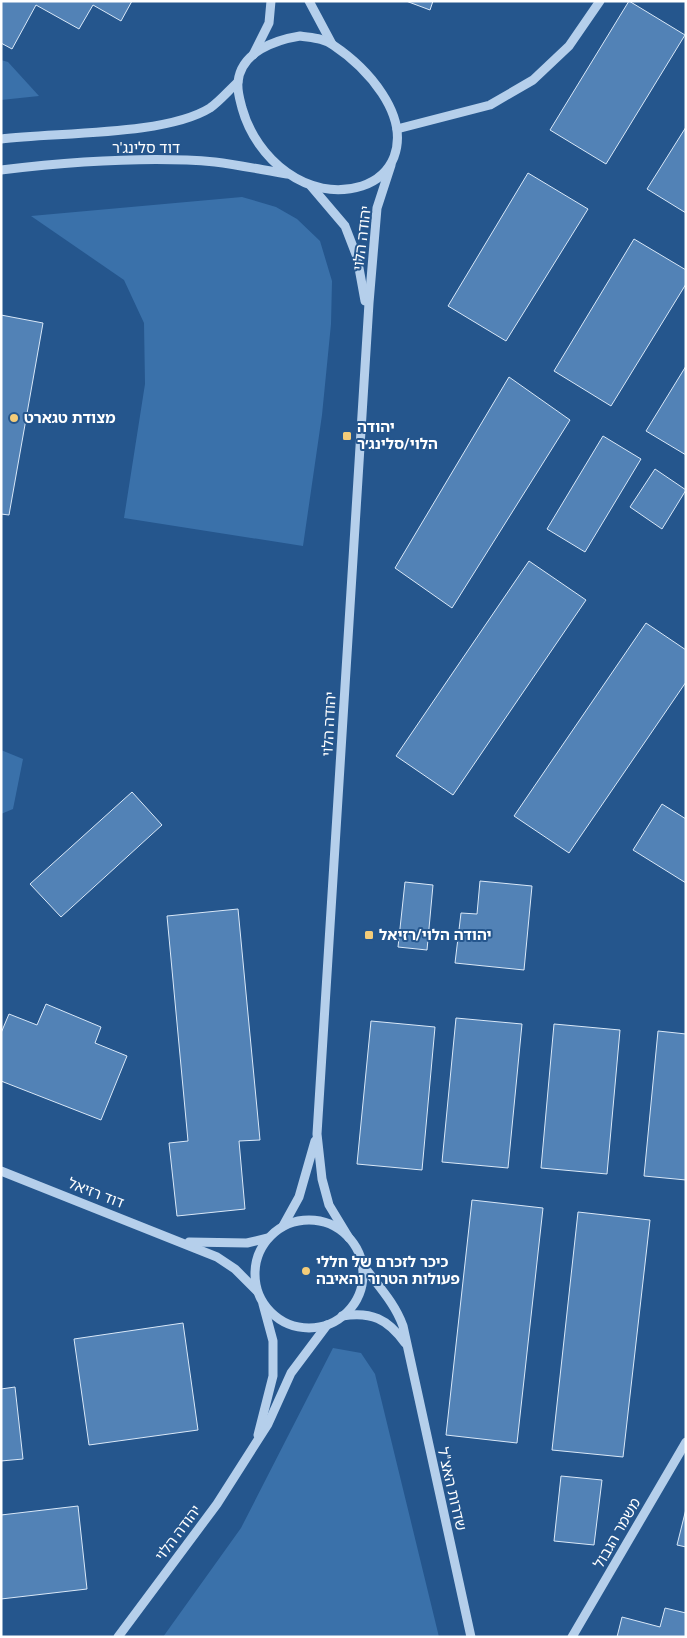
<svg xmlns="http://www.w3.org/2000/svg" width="687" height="1638" viewBox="0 0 687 1638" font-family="Roboto,'Noto Sans Hebrew',sans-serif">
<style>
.green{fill:#3a71aa}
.building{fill:#5282b6;stroke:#d9e8f8}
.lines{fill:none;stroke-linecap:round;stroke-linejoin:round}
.minor{stroke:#b5cfeb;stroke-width:9}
.poi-dot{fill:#f4cc79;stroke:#25568d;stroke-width:2}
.labels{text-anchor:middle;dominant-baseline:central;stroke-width:4;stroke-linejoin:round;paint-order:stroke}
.street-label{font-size:15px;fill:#fff;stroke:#25568d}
.poi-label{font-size:15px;font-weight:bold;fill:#fff;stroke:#25568d;text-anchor:start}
</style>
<rect width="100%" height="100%" fill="#25568d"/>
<!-- green -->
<g class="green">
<path d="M 1,60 L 8,62 L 39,96 L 1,100 Z"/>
<path d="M 242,197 L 276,207 L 297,219 L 320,241 L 332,281 L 331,324 L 322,415 L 303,546 L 124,518 L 145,384 L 144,323 L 124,280 L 31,216 Z"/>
<path d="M 1,750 L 23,759 L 13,809 L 1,814 Z"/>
<path d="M 333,1348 L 361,1353 L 375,1374 L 439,1637 L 163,1637 L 241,1528 Z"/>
</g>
<!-- building -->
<g class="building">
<path d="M 1,1 L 132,1 L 121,21 L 93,5 L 79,29 L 36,5 L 12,49 L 1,43 Z"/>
<path d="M 406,1 L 433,1 L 430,10 Z"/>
<path d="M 629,1 L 685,35 L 606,164 L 550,130 Z"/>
<path d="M 686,127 L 686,213 L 647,189 Z"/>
<path d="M 528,173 L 588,209 L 506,341 L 448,306 Z"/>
<path d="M 634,239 L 686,270 L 686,284 L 611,406 L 554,371 Z"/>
<path d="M 1,315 L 43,323 L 9,515 L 1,514 Z"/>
<path d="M 686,366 L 686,455 L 646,431 Z"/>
<path d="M 509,377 L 570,420 L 452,608 L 395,568 Z"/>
<path d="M 603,436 L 641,459 L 585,552 L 547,529 Z"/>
<path d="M 655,469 L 686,490 L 662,529 L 630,507 Z"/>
<path d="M 529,561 L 586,600 L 453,795 L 396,756 Z"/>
<path d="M 646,623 L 686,650 L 686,682 L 569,853 L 514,816 Z"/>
<path d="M 132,792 L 162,825 L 61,917 L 30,884 Z"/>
<path d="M 662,804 L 686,819 L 686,883 L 633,850 Z"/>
<path d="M 480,881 L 532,886 L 524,970 L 455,963 L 461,913 L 477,914 Z"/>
<path d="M 405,882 L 433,885 L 427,950 L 398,947 Z"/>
<path d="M 238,909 L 260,1140 L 239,1141 L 245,1209 L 177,1216 L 169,1143 L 188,1141 L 167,916 Z"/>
<path d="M 46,1004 L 101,1027 L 95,1043 L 127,1056 L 101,1120 L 1,1081 L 1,1033 L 9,1014 L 37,1025 Z"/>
<path d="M 456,1018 L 522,1024 L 508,1168 L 442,1162 Z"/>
<path d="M 371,1021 L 435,1027 L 422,1170 L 357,1164 Z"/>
<path d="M 554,1024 L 620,1030 L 607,1174 L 541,1168 Z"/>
<path d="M 658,1031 L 686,1034 L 686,1180 L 644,1176 Z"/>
<path d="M 472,1200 L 543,1208 L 517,1443 L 446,1435 Z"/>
<path d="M 578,1212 L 650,1220 L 623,1457 L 552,1450 Z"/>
<path d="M 183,1323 L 198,1430 L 89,1445 L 74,1339 Z"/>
<path d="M 15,1387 L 23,1459 L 1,1461 L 1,1389 Z"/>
<path d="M 561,1476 L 602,1480 L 594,1545 L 554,1541 Z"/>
<path d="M 78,1506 L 87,1589 L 1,1599 L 1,1515 Z"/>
<path d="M 686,1509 L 686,1547 L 677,1545 Z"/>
<path d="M 665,1608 L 686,1613 L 686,1637 L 617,1637 L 622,1617 L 660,1627 Z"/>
</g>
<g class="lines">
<!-- minor -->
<g class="minor">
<path d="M 309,1 L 332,44"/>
<path d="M 300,36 C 312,38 323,38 333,45 C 366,67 410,114 394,157 C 388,172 377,181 362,186 C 308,203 256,159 242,108 C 240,100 237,91 238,82 C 241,52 275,40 300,36 Z"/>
<path d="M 253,55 L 269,23 L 271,1"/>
<path d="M 397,129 L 490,105 L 533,80 L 569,46 L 600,1"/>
<path d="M 1,139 C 56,132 165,136 210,108 C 220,101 229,90 238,82"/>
<path d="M 1,170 C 69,162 148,156 215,162 C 239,165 263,170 287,174"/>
<path d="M 311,186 L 345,226 L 357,257 L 365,301"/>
<path d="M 1,1171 L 217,1257 L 235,1269 L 257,1291"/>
<circle cx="309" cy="1274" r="54"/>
<path d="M 283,1226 L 299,1197 L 315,1141"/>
<path d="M 349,1238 L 329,1205 L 322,1179 L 317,1134 L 369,303 L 377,208 L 391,165"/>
<path d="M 189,1242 L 247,1243 L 268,1238"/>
<path d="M 361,1262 C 376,1284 394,1301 403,1326 L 471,1637"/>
<path d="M 342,1316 C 371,1311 388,1319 405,1343"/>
<path d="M 258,1435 L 273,1376 L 273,1341 L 263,1304"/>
<path d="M 118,1637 L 217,1504 L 268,1424 L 291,1373 L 327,1325"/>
<path d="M 572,1637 L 686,1442"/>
</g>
</g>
<!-- markers -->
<g class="poi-dot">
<circle cx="14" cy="418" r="5"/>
<rect x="342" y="431" width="10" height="10" rx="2.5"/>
<rect x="364" y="930" width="10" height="10" rx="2.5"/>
<circle cx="306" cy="1271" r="5"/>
</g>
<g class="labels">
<!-- street labels -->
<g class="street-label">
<text x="146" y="148">דוד סלינג'ר</text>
<text transform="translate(362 238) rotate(-83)">יהודה הלוי</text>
<text transform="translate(329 724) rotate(-87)">יהודה הלוי</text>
<text transform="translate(96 1193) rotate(21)">דוד רזיאל</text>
<text transform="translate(452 1489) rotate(77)">שדרות האצ"ל</text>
<text transform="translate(178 1533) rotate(-53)">יהודה הלוי</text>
<text transform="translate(617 1533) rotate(-60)">משמר הגבול</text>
</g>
<!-- poi labels -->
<g class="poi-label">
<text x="24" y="418">מצודת טגארט</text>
<text x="357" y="427">יהודה<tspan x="357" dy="17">הלוי/סלינג׳ר</tspan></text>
<text x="379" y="935">יהודה הלוי/רזיאל</text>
<text x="316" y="1262">כיכר לזכרם של חללי<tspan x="316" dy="17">פעולות הטרור והאיבה</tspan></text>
</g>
</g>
<!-- border -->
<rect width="687" height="1638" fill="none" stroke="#ffffff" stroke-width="5"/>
</svg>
